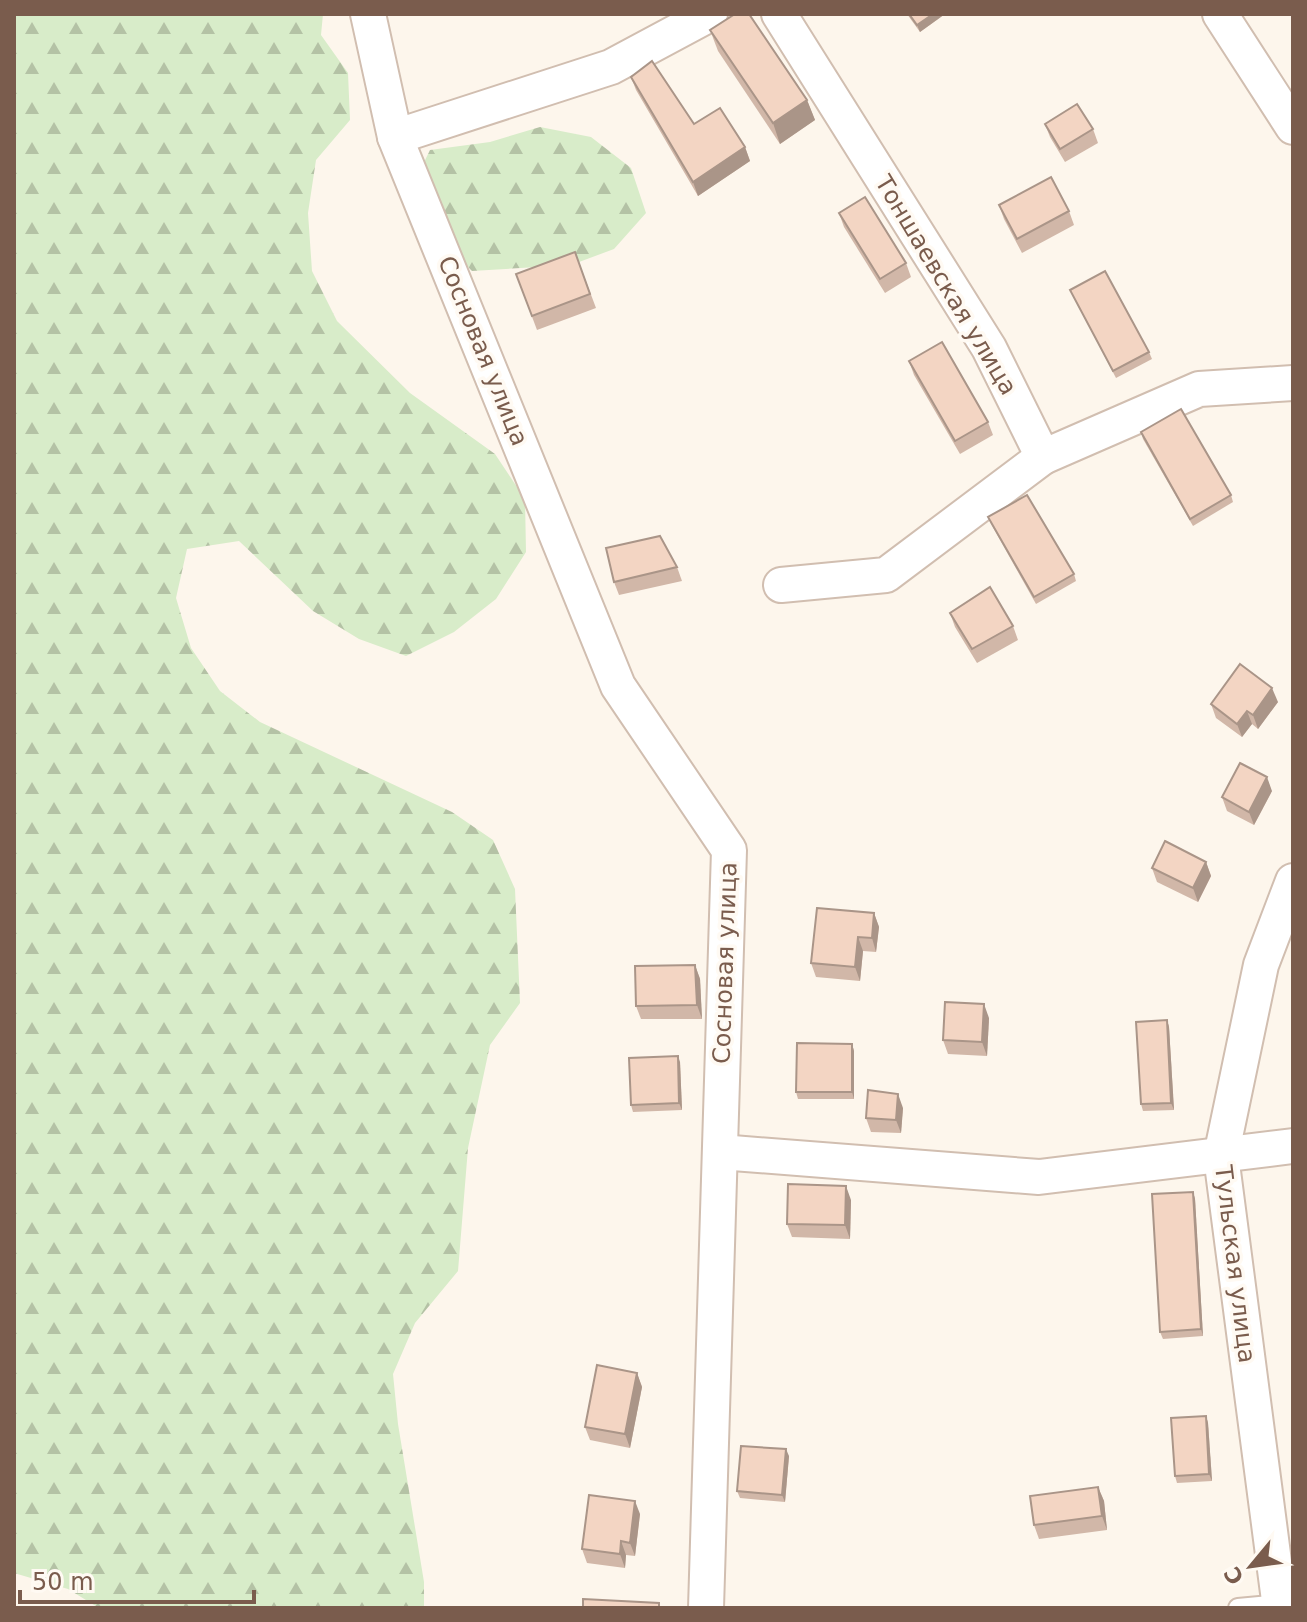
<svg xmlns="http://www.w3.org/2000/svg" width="1307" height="1622" viewBox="0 0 1307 1622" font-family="'DejaVu Sans',sans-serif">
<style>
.forest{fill:url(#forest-firs)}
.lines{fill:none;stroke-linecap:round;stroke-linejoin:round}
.lane-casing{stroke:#d1beb0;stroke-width:22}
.street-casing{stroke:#d1beb0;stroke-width:38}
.lane{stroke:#fff;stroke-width:18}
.street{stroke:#fff;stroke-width:34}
.wall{fill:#d1b7a8}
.shaded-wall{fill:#aa9588}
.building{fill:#f3d5c3;stroke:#aa9588;stroke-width:2}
.labels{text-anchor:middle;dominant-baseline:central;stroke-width:7;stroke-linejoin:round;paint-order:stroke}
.street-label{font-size:24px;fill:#7a5c4d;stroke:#fffaf3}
</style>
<defs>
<pattern id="forest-firs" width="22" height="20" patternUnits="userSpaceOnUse" patternTransform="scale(2)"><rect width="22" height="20" fill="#d8ecc9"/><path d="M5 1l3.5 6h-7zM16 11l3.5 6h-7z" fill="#b4c2a5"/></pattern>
</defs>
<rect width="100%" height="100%" fill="#fdf6ec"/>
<!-- forest -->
<g class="forest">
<path d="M 14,14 L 323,14 L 321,35 L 348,73 L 350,120 L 316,160 L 308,213 L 312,271 L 337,321 L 410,393 L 495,454 L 525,499 L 526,552 L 496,599 L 454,632 L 406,656 L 359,639 L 313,611 L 239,541 L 187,549 L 176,598 L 191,648 L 220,691 L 260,722 L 452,812 L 493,840 L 515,889 L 520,1003 L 490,1045 L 468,1148 L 458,1271 L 415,1323 L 393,1374 L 398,1424 L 424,1582 L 424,1608 L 99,1608 L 68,1589 L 14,1573 Z"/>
<path d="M 540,127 L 591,137 L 631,168 L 646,213 L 614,249 L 571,265 L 472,271 L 438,237 L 408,195 L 430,150 L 490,142 Z"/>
</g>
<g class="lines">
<!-- lane casing -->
<g class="lane-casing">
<path id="lane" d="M 1238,1608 L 1280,1604"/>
</g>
<!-- street casing -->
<g class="street-casing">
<g id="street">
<path d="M 368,14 L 395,137 L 618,686 L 729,850 L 706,1608"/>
<path d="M 779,14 L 989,348 L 1043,457 L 1199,389 L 1293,383"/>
<path d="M 1220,14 L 1293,127"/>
<path d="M 395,137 L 611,67 L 710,14"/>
<path d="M 781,585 L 886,575 L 1043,457"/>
<path d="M 720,1152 L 1039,1177 L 1293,1146"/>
<path d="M 1280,1608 L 1221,1156 L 1261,965 L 1293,881"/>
</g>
</g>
<!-- lane -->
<use href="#lane" class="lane"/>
<!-- street -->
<use href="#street" class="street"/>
</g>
<!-- wall -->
<g class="wall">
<path d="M 907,14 L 945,14 L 920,32 Z"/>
<path d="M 710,30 L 807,100 L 815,120 L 780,144 L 718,51 Z"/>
<path d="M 631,77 L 694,124 L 745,147 L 750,161 L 698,196 L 636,90 Z"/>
<path d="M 1045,124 L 1093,129 L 1098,143 L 1065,162 L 1050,137 Z"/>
<path d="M 999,205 L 1069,211 L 1074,225 L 1022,253 L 1004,219 Z"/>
<path d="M 839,213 L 906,263 L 911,277 L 885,293 L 844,227 Z"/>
<path d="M 575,252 L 596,308 L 537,330 L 516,274 Z"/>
<path d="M 1070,290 L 1149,352 L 1152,359 L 1116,378 Z"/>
<path d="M 909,361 L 988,422 L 993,435 L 960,454 L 914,375 Z"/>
<path d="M 1141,432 L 1231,495 L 1233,502 L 1193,526 L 1143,439 Z"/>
<path d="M 988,517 L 1074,574 L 1076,581 L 1036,604 L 991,524 Z"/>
<path d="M 677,567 L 682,581 L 619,595 L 614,582 Z"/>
<path d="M 950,613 L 1013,626 L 1018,640 L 977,663 L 955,627 Z"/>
<path d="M 1278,702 L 1258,729 L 1252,724 L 1242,737 L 1216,718 L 1211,704 Z"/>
<path d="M 1272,791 L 1254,825 L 1227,811 L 1222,797 Z"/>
<path d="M 1206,862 L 1211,876 L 1198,902 L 1157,882 L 1152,868 Z"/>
<path d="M 874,913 L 879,927 L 876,952 L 863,951 L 860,981 L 816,977 L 811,963 Z"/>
<path d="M 695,965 L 700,979 L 702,1019 L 641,1019 L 636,1006 Z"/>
<path d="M 989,1018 L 987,1056 L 948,1054 L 943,1040 Z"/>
<path d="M 1167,1020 L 1169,1027 L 1174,1110 L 1143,1111 L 1141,1104 Z"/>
<path d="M 852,1044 L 854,1051 L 854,1099 L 798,1099 L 796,1092 Z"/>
<path d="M 680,1062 L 682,1110 L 633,1112 L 631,1105 Z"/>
<path d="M 903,1108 L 901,1133 L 871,1132 L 866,1118 Z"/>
<path d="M 1193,1192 L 1195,1199 L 1203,1336 L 1163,1339 L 1160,1332 Z"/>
<path d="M 851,1200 L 850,1239 L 792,1237 L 787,1224 Z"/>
<path d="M 637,1373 L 642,1387 L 630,1448 L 590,1440 L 585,1427 Z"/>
<path d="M 1206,1416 L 1208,1423 L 1212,1481 L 1177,1483 L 1175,1476 Z"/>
<path d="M 789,1456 L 785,1502 L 740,1498 L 737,1491 Z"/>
<path d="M 1098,1487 L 1104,1501 L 1107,1530 L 1039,1539 L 1034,1525 Z"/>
<path d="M 640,1514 L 635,1556 L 626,1555 L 625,1568 L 587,1563 L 582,1549 Z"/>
</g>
<!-- shaded-wall -->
<g class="shaded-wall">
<path d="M 933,14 L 945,14 L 920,32 L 917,25 Z"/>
<path d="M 807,100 L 815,120 L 780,144 L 773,123 Z"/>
<path d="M 745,147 L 750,161 L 698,196 L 693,182 Z"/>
<path d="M 1272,688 L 1278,702 L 1258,729 L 1253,715 Z"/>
<path d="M 1247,711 L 1252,724 L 1242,737 L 1237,724 Z"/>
<path d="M 1267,777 L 1272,791 L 1254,825 L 1249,812 Z"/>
<path d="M 1206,862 L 1211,876 L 1198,902 L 1193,888 Z"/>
<path d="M 874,913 L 879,927 L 876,952 L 872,938 Z"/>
<path d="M 858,937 L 863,951 L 860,981 L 855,967 Z"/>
<path d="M 695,965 L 700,979 L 702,1019 L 697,1005 Z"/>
<path d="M 984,1004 L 989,1018 L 987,1056 L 982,1042 Z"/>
<path d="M 1167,1020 L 1169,1027 L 1174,1110 L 1171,1103 Z"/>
<path d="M 852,1044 L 854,1051 L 854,1099 L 852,1092 Z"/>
<path d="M 678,1056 L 680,1062 L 682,1110 L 679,1103 Z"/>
<path d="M 898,1094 L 903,1108 L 901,1133 L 896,1120 Z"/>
<path d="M 846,1186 L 851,1200 L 850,1239 L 845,1225 Z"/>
<path d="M 1193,1192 L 1195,1199 L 1203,1336 L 1201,1329 Z"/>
<path d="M 637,1373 L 642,1387 L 630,1448 L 625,1434 Z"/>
<path d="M 1206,1416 L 1208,1423 L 1212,1481 L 1209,1474 Z"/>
<path d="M 786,1449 L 789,1456 L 785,1502 L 782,1495 Z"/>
<path d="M 1098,1487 L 1104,1501 L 1107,1530 L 1102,1516 Z"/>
<path d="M 635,1501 L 640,1514 L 635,1556 L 630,1543 Z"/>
<path d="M 621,1541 L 626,1555 L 625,1568 L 620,1554 Z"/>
</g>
<!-- building -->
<g class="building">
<path d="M 735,14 L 749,14 L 807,100 L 773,123 L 710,30 Z"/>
<path d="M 909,14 L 933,14 L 917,25 Z"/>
<path d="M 652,61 L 694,124 L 720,108 L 745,147 L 693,182 L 631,77 Z"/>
<path d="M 1077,104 L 1093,129 L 1060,149 L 1045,124 Z"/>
<path d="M 1051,177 L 1069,211 L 1017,239 L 999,205 Z"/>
<path d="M 865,197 L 906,263 L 880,279 L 839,213 Z"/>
<path d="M 575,252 L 590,294 L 532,316 L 516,274 Z"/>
<path d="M 1105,271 L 1149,352 L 1113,371 L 1070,290 Z"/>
<path d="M 942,342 L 988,422 L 955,441 L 909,361 Z"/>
<path d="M 1181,409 L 1231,495 L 1190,519 L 1141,432 Z"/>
<path d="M 1027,495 L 1074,574 L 1034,597 L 988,517 Z"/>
<path d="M 660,536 L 677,567 L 614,582 L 606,548 Z"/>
<path d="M 990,587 L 1013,626 L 972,649 L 950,613 Z"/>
<path d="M 1240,664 L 1272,688 L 1253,715 L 1247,711 L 1237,724 L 1211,704 Z"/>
<path d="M 1240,763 L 1267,777 L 1249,812 L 1222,797 Z"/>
<path d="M 1165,841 L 1206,862 L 1193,888 L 1152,868 Z"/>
<path d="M 817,908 L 874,913 L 872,938 L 858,937 L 855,967 L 811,963 Z"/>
<path d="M 695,965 L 697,1005 L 636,1006 L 635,966 Z"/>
<path d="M 945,1002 L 984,1004 L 982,1042 L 943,1040 Z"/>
<path d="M 1167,1020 L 1171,1103 L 1141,1104 L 1136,1022 Z"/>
<path d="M 797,1043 L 852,1044 L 852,1092 L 796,1092 Z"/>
<path d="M 678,1056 L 679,1103 L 631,1105 L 629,1058 Z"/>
<path d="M 868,1090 L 898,1094 L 896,1120 L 866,1118 Z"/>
<path d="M 788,1184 L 846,1186 L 845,1225 L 787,1224 Z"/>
<path d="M 1193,1192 L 1201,1329 L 1160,1332 L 1152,1194 Z"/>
<path d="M 597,1365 L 637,1373 L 625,1434 L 585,1427 Z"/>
<path d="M 1206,1416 L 1209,1474 L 1175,1476 L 1171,1418 Z"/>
<path d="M 741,1446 L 786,1449 L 782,1495 L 737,1491 Z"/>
<path d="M 1098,1487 L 1102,1516 L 1034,1525 L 1030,1496 Z"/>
<path d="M 589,1495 L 635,1501 L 630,1543 L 621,1541 L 620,1554 L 582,1549 Z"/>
<path d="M 583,1599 L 659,1603 L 659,1608 L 583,1608 Z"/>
</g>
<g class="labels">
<!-- street labels -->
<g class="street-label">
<text transform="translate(946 285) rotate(59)">Тоншаевская улица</text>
<text transform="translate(483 351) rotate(68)">Сосновая улица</text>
<text transform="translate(725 963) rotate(-88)">Сосновая улица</text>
<text transform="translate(1235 1264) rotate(83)">Тульская улица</text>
</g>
</g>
<!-- border -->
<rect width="1307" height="1622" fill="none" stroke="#7a5c4d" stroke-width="32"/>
<!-- north arrow -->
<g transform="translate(1251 1566) rotate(241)" stroke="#fffaf3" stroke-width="6" paint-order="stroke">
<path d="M0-6L14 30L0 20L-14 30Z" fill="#7a5c4d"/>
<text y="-12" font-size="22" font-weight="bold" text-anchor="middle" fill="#7a5c4d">С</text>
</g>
<!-- scale -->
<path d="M20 1590v12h234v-12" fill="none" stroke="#7a5c4d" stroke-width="4"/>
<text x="32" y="1590" font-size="24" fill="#7a5c4d" stroke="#fffaf3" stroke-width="6" paint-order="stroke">50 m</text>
</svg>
